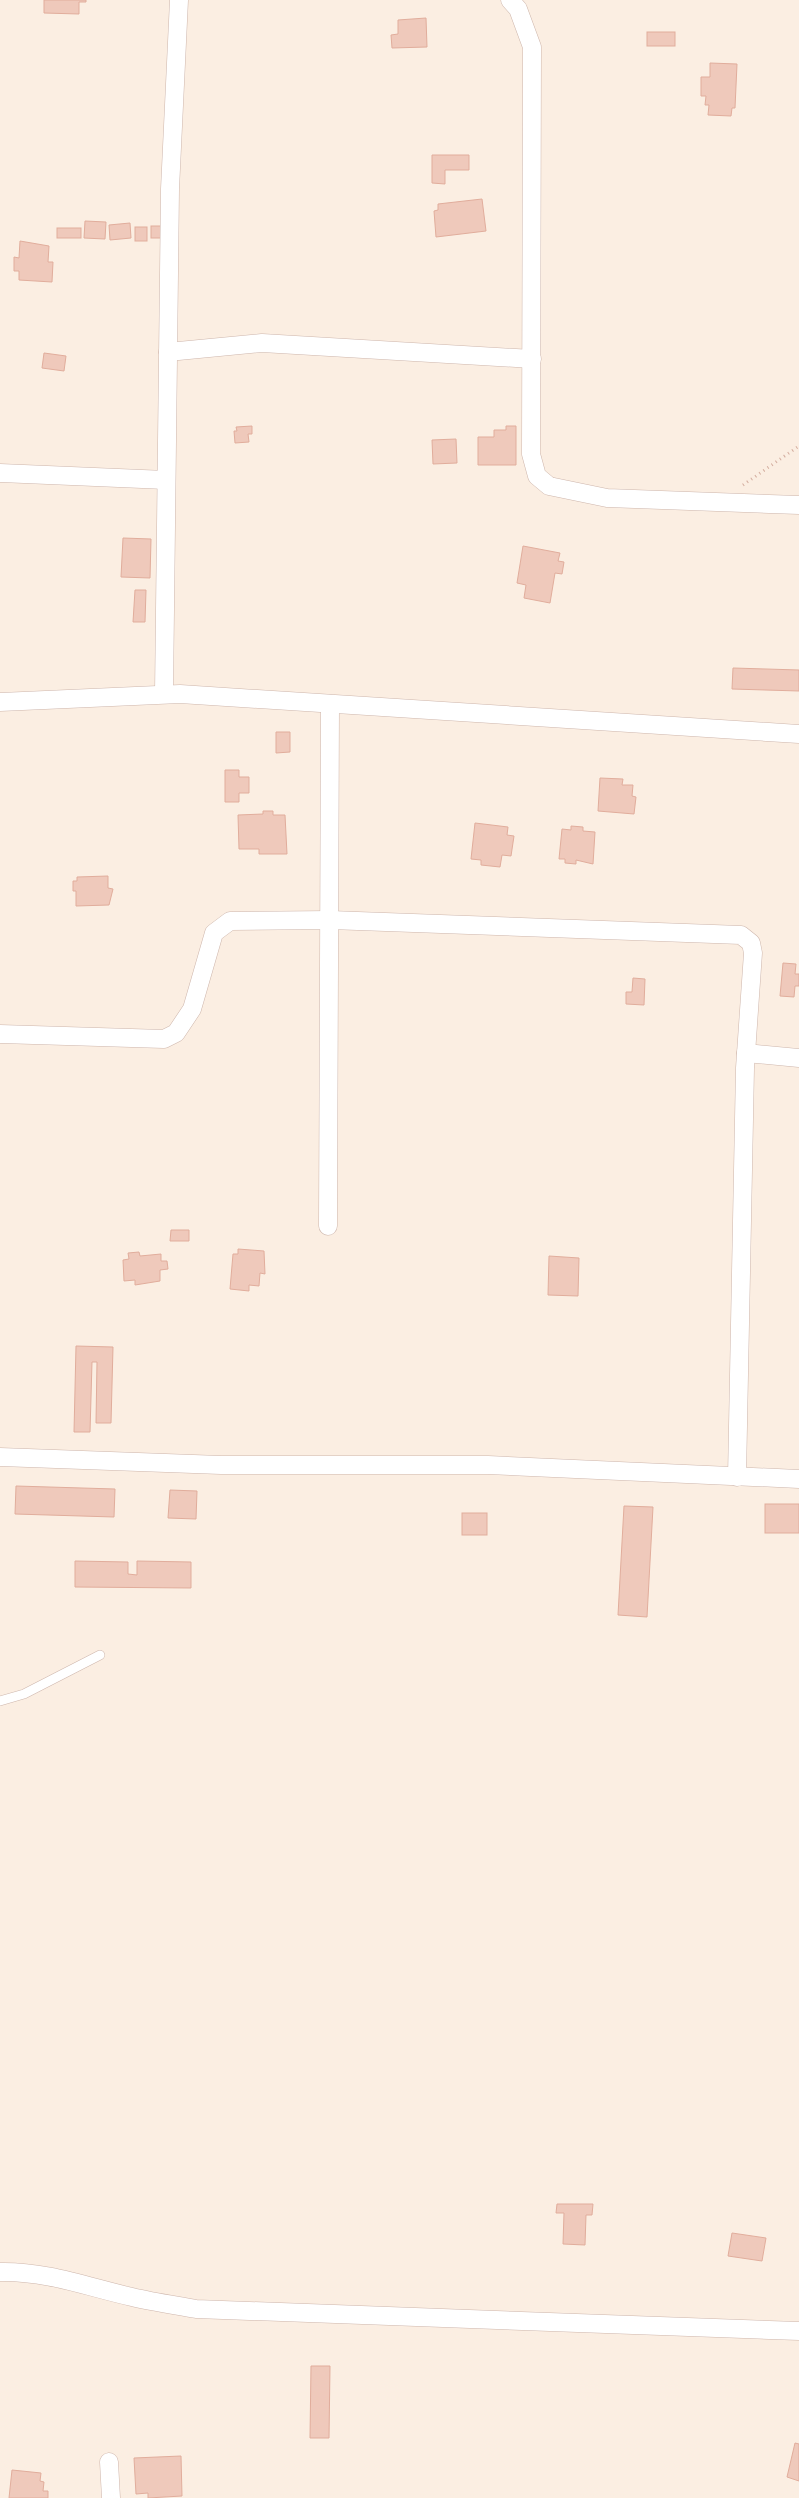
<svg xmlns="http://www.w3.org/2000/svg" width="799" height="2498" viewBox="0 0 799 2498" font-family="Manrope,sans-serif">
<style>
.building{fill:#efc9bb;stroke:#e1ad9c}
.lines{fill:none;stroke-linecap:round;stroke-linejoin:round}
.service-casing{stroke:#ceb6ac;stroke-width:10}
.minor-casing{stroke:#ceb6ac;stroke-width:19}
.path{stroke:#d3ac9e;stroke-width:3;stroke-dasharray:1 4;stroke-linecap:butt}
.service{stroke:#fff;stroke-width:9}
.minor{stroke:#fff;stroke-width:18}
</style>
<rect width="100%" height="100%" fill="#fbeee2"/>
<!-- building -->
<g class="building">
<path d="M 44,0 L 86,0 L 86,2 L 79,2 L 79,14 L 44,13 Z"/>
<path d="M 426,18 L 427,47 L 392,48 L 391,35 L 398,34 L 398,20 Z"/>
<rect x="647" y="32" width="28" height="14"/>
<path d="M 710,63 L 737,64 L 735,108 L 732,108 L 731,116 L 708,115 L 709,105 L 705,105 L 706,96 L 701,96 L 701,77 L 710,77 Z"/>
<path d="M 432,155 L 469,155 L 469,170 L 445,170 L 445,184 L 432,183 Z"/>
<path d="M 482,199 L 486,231 L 436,237 L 434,211 L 438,210 L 438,204 Z"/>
<path d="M 85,221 L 106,222 L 105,239 L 84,238 Z"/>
<path d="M 130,223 L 131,238 L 110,240 L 109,225 Z"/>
<rect x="151" y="226" width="14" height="12"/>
<rect x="135" y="227" width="12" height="14"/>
<rect x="57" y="228" width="24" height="10"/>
<path d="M 20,241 L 49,246 L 48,262 L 53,262 L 52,282 L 19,280 L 19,271 L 14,271 L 14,257 L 19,258 Z"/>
<path d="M 44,353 L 66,356 L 64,371 L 42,368 Z"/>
<path d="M 252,426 L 252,434 L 248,434 L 249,442 L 235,443 L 234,431 L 237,431 L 236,427 Z"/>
<path d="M 506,426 L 516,426 L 516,465 L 478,465 L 478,437 L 494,437 L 494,430 L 506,430 Z"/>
<path d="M 456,439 L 457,463 L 433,464 L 432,440 Z"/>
<path d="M 123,538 L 151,539 L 150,578 L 121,577 Z"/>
<path d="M 523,546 L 560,553 L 558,561 L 564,562 L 562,574 L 555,573 L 550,603 L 524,598 L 526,585 L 517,583 Z"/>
<path d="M 135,590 L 146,590 L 145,622 L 133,622 Z"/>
<path d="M 733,668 L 799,670 L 799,691 L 732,689 Z"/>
<path d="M 276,732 L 290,732 L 290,752 L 276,753 Z"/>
<path d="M 225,770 L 239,770 L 239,777 L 249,777 L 249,793 L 239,793 L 239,802 L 225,802 Z"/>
<path d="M 600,778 L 623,779 L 622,785 L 633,785 L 632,796 L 636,797 L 634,814 L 598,811 Z"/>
<path d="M 263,811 L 273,811 L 273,815 L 285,815 L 287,854 L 259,854 L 259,849 L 239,849 L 238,815 L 263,814 Z"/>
<path d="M 475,823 L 508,827 L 507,835 L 514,836 L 511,856 L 502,855 L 500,867 L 481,865 L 481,860 L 471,859 Z"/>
<path d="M 571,826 L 583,827 L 583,831 L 595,832 L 593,864 L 576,860 L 576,864 L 565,863 L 565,859 L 559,859 L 562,829 L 571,830 Z"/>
<path d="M 108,876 L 108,888 L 113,889 L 109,905 L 76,906 L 76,891 L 73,891 L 73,881 L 77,881 L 77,877 Z"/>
<path d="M 783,963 L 796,964 L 795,974 L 799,974 L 799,986 L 795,986 L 794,997 L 780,996 Z"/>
<path d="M 633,978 L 645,979 L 644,1005 L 626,1004 L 626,992 L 632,992 Z"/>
<path d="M 171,1230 L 189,1230 L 189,1241 L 170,1241 Z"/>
<path d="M 238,1249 L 264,1251 L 265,1274 L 260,1273 L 259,1286 L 249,1285 L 249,1291 L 230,1289 L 233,1254 L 238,1254 Z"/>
<path d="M 139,1252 L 140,1256 L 161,1254 L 161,1261 L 167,1261 L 168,1269 L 160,1270 L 160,1281 L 135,1285 L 135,1280 L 124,1281 L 123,1260 L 129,1259 L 128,1253 Z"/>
<path d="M 549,1256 L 579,1258 L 578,1296 L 548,1295 Z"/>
<path d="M 76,1346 L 113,1347 L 111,1423 L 96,1423 L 97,1362 L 92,1362 L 90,1432 L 74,1432 Z"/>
<path d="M 16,1486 L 115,1489 L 114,1517 L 15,1514 Z"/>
<path d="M 170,1490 L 197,1491 L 196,1519 L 168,1518 Z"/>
<rect x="765" y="1504" width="34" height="29"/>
<path d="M 624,1506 L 653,1507 L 647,1617 L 618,1615 Z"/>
<rect x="462" y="1513" width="25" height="22"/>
<path d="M 75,1561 L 128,1562 L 128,1574 L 137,1575 L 137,1561 L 191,1562 L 191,1588 L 75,1587 Z"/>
<path d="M 557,2204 L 593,2204 L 592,2215 L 586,2215 L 585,2245 L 563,2244 L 564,2213 L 556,2213 Z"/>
<path d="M 732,2233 L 766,2238 L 762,2261 L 728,2256 Z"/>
<path d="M 311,2366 L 330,2366 L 329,2438 L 310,2438 Z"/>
<path d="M 795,2443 L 799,2444 L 799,2481 L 787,2477 Z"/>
<path d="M 181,2456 L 182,2496 L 148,2498 L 148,2493 L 136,2494 L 134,2458 Z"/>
<path d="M 12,2470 L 41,2473 L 40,2481 L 44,2482 L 43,2491 L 48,2491 L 48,2498 L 9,2498 Z"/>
</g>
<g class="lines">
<!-- service casing -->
<g class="service-casing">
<path id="service" d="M 0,1701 L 24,1694 L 100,1655"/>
</g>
<!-- minor casing -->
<g class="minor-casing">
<g id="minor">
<path d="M 510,0 L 518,9 L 532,47 L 531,454 L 537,476 L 549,486 L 607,498 L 799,505"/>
<path d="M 168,352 L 262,343 L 532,359"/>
<path d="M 0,473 L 166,480"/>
<path d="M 164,694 L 170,189 L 179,0"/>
<path d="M 0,702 L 180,694 L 799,734"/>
<path d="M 0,1034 L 164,1039 L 176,1033 L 192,1009 L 214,933 L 230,921 L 330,920 L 741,935 L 751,943 L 753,953 L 745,1068 L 737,1477"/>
<path d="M 746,1053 L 799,1058"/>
<path d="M 328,1226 L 330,704"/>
<path d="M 0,1457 L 221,1465 L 488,1465 L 799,1479"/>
<path d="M 0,2272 C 46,2271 88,2287 132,2297 C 153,2302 174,2305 196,2309 L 799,2331"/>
<path d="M 109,2462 L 111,2498"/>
</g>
</g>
<!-- path -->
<path class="path" d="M 743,485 L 799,446"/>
<!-- service -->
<use href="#service" class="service"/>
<!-- minor -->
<use href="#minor" class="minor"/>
</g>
</svg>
